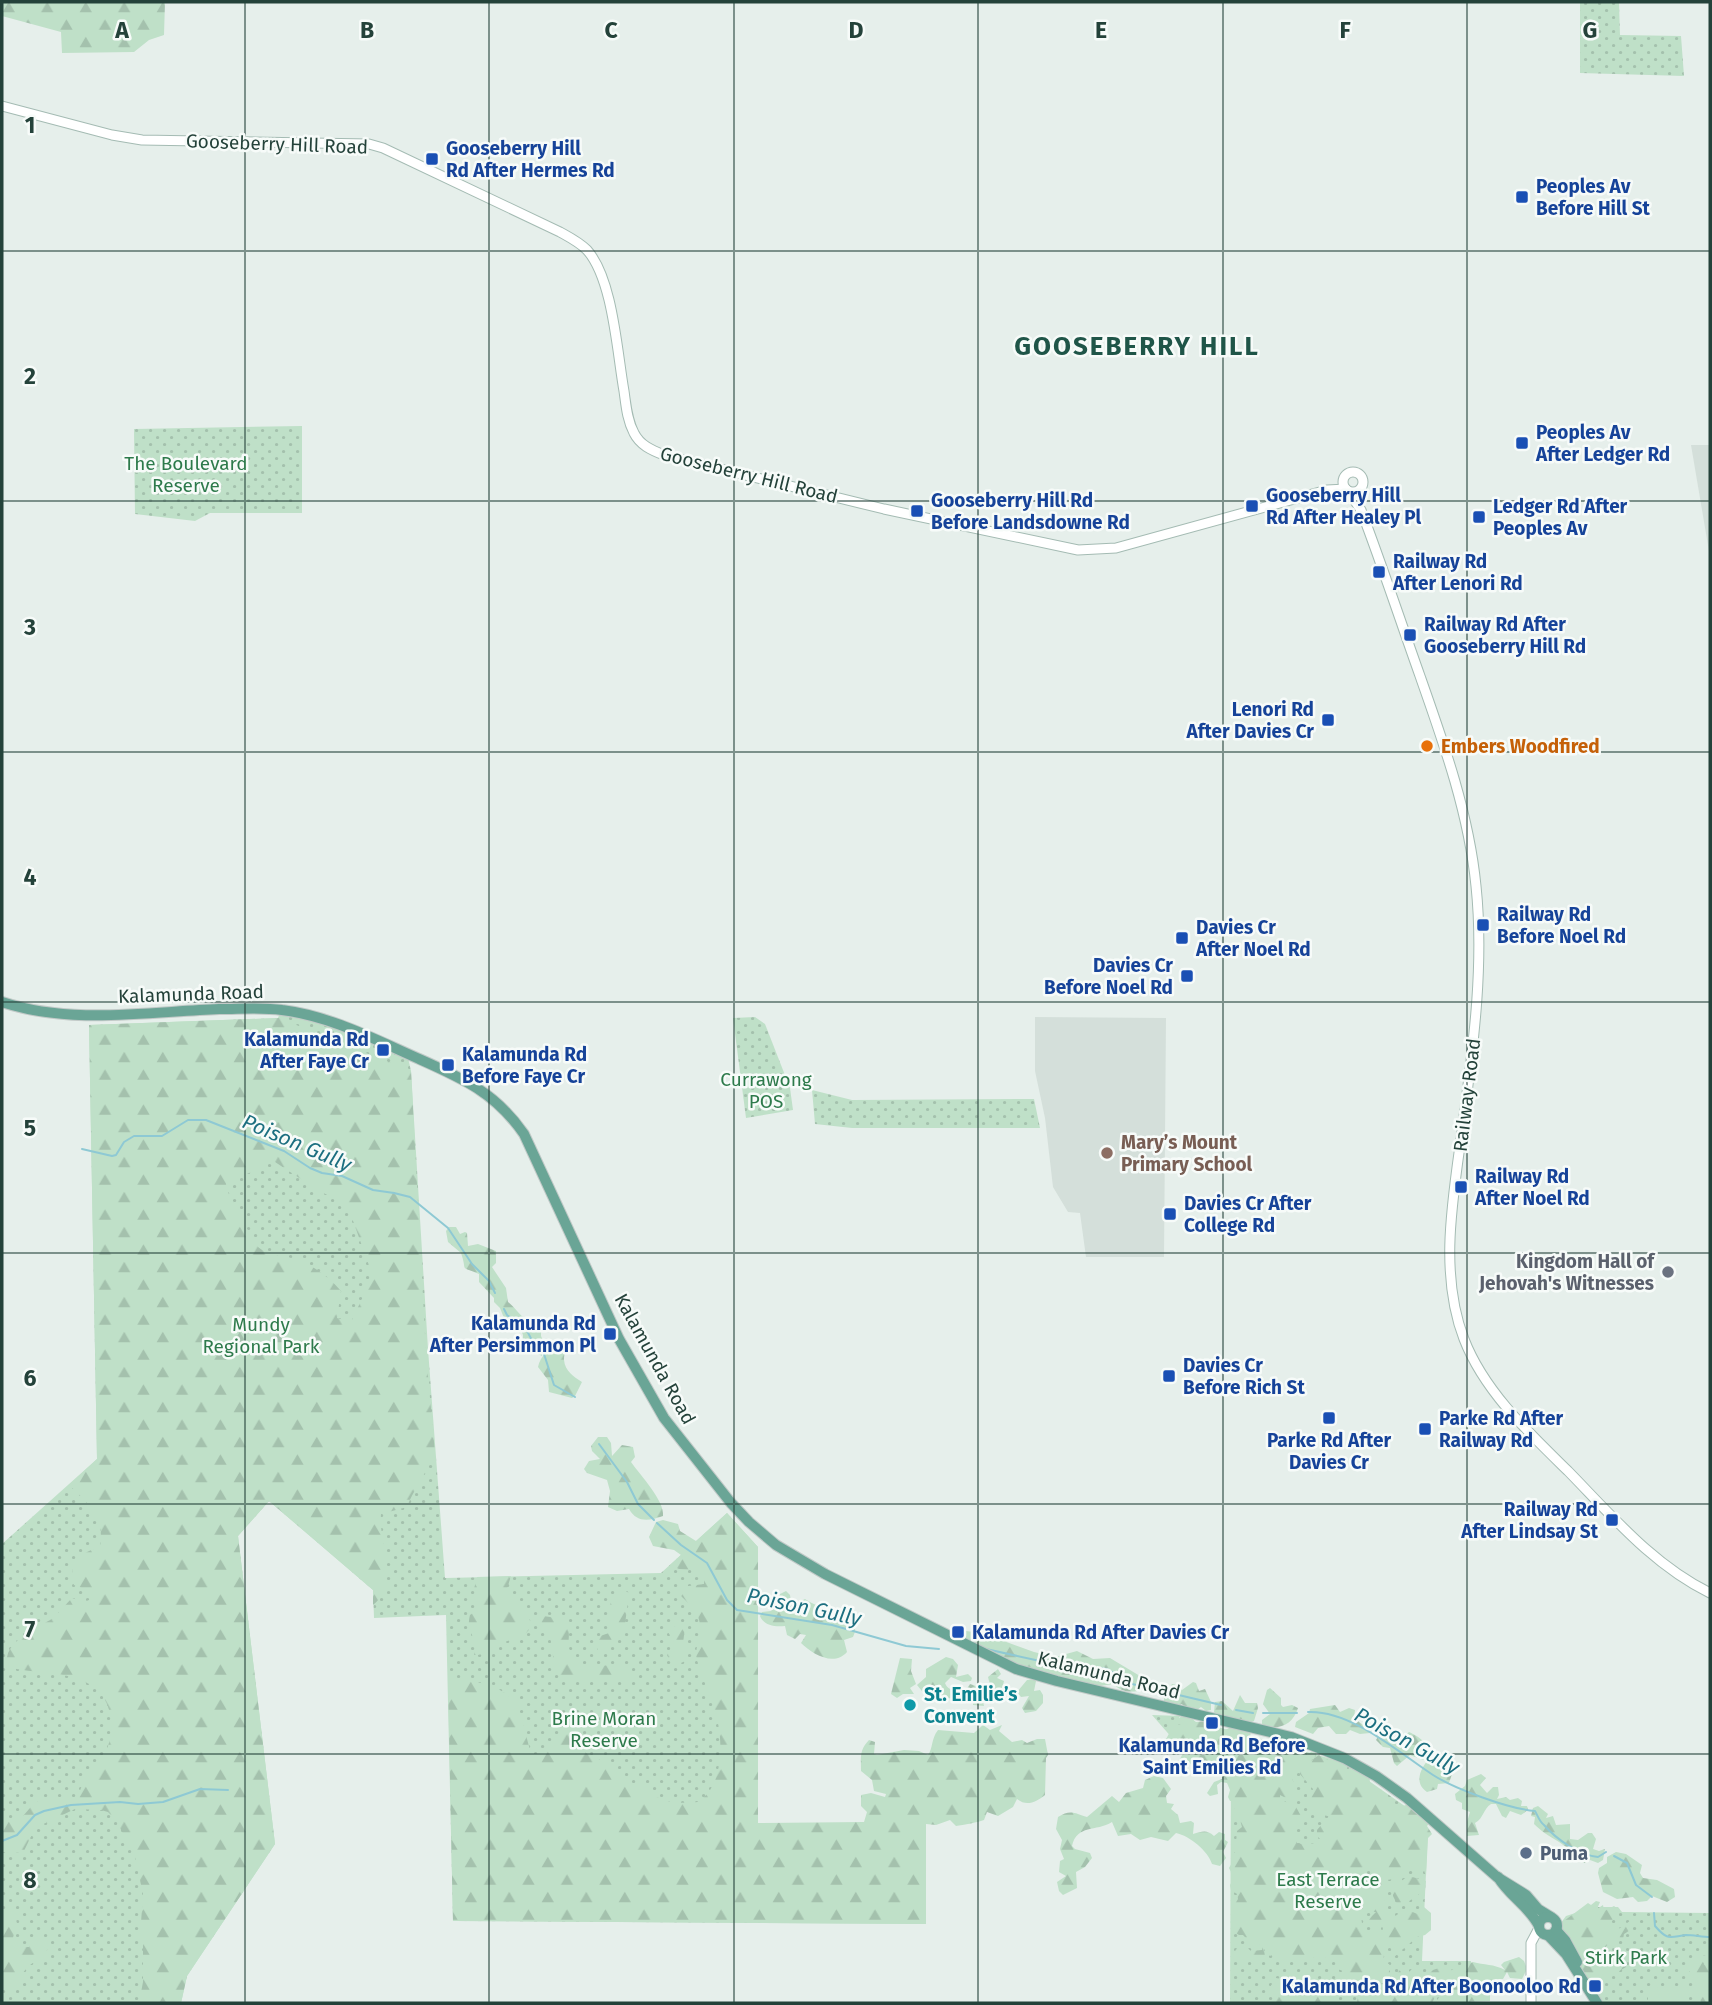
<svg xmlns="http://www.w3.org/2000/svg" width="1712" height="2005" viewBox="0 0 1712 2005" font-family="'Fira Sans',sans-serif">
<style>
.built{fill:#d4dfda}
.grass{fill:url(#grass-dots)}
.forest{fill:url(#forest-firs);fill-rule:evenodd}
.garden{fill:#bfe0c8}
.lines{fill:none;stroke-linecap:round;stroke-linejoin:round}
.stream{stroke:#8ec9d4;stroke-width:2}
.secondary-casing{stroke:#a4bbb3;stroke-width:11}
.primary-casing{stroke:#c2cac8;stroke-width:12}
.secondary{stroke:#fff;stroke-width:9}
.primary{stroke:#6aa596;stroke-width:10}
.grid{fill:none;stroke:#24423a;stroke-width:2;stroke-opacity:0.55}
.transit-dot{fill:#1a4fb4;stroke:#f7fbf9;stroke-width:2.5}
.food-dot{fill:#e8710a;stroke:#f7fbf9;stroke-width:2.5}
.education-dot{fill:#8d6e63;stroke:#f7fbf9;stroke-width:2.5}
.worship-dot{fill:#6b7280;stroke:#f7fbf9;stroke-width:2.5}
.culture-dot{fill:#0f9aa8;stroke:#f7fbf9;stroke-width:2.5}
.service-dot{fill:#5c6f8a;stroke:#f7fbf9;stroke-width:2.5}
.labels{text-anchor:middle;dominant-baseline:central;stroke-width:5;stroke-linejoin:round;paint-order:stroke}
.street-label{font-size:19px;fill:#24423a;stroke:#f7fbf9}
.transit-label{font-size:19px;font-weight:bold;fill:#164399;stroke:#f7fbf9;text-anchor:start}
.park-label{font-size:19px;fill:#2d7a4b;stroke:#f7fbf9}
.food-label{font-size:19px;font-weight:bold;fill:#c56008;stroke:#f7fbf9;text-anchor:start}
.education-label{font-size:19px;font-weight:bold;fill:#785e54;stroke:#f7fbf9;text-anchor:start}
.worship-label{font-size:19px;font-weight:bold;fill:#5b616d;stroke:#f7fbf9;text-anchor:end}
.culture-label{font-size:19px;font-weight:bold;fill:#0d838f;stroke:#f7fbf9;text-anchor:start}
.service-label{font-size:19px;font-weight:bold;fill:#4e5e75;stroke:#f7fbf9;text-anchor:start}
.water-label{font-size:21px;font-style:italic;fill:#1c6f80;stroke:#f7fbf9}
.district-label{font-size:26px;font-weight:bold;letter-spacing:2px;fill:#1f5548;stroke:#f7fbf9}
.grid-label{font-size:23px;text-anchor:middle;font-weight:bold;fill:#24423a;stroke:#f7fbf9;stroke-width:5;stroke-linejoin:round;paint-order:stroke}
</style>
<defs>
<pattern id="grass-dots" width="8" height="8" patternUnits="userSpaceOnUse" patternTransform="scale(1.75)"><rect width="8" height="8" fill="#bfe0c8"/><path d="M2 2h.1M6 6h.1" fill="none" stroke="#a4c1ad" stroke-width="1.8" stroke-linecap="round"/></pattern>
<pattern id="forest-firs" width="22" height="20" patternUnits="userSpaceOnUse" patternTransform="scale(1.75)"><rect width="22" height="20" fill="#bfe0c8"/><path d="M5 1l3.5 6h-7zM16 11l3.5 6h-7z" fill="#a4c1ad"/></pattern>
</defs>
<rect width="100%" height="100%" fill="#e6efeb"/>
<!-- built -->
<g class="built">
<path d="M 1691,445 L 1710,445 L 1710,557 Z"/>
<path d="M 1035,1017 L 1166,1018 L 1164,1257 L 1086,1257 L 1080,1213 L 1068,1212 L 1053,1187 L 1045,1118 L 1035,1071 Z"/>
</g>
<!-- grass -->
<g class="grass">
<path d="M 1580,2 L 1619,2 L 1620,35 L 1681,36 L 1684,76 L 1580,73 Z"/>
<path d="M 302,426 L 302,513 L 210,513 L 195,521 L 135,514 L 134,429 Z"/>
<path d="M 281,1009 L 316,1016 L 407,1053 L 411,1071 L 428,1349 L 445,1578 L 661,1573 L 727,1513 L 758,1547 L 758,1823 L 864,1823 L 926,1924 L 453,1921 L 446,1615 L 374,1618 L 373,1590 L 269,1501 L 238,1536 L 275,1844 L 187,1976 L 181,2003 L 2,2003 L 2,1544 L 97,1459 L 89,1025 L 278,1018 Z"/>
<path d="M 755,1017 L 765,1024 L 790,1088 L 793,1110 L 746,1118 L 733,1018 Z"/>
<path d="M 812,1090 L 852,1100 L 1034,1099 L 1040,1128 L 852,1128 L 815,1124 Z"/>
<path d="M 1152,1715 L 1180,1716 L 1179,1718 L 1237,1732 L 1342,1762 L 1416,1814 L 1428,1829 L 1422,1961 L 1471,1961 L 1471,2003 L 1230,2003 L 1231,1772 L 1202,1772 Z"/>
<path d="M 1594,1907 L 1618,1907 L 1622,1912 L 1710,1913 L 1710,2003 L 1597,2003 L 1557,1928 L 1566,1916 Z"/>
</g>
<!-- forest -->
<g class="forest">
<path d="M 2,2 L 165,2 L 164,35 L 149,40 L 134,52 L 62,53 L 61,32 L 2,16 Z"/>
<path d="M 279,1018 L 411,1071 L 426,1354 L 435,1453 C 429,1461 427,1470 421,1480 C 416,1489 411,1496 407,1507 L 381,1514 C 378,1542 400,1583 373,1605 L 373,1590 L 269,1501 L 238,1536 L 275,1844 L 187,1976 L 181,2003 L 139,2003 L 143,1982 L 143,1945 L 140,1937 L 143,1894 L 135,1857 L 116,1820 L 108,1812 L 101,1810 L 75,1809 L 35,1828 L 23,1853 L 2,1852 L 2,1815 L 14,1823 C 26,1817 30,1803 42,1799 C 53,1795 71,1805 78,1794 C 81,1790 82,1784 84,1779 C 89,1772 97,1766 102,1759 C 117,1735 115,1696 87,1683 C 62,1670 35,1674 8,1667 C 0,1642 37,1629 53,1618 C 60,1612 65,1605 72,1598 L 84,1602 L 89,1600 L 91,1594 L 87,1590 L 74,1585 C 67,1564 81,1552 100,1547 C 105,1517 89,1504 69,1485 L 97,1459 L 89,1025 ZM 272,1160 L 319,1191 L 347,1204 L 371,1271 L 368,1286 L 351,1322 L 337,1318 L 341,1291 C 329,1277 315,1267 298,1260 C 285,1255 267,1256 257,1246 C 248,1237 246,1222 240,1212 C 234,1201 227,1196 226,1183 C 241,1174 260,1172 272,1160 Z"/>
<path d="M 449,1227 L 456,1227 L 460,1234 L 465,1232 L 467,1233 L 468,1246 L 478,1244 L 496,1251 L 496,1263 L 492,1267 L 506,1288 L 508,1302 C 514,1306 523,1320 530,1322 C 534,1323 538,1322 541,1323 L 541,1336 L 545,1345 L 542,1349 L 542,1356 L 523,1347 L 523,1335 L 519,1325 L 506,1323 L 500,1308 L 494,1302 L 494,1298 L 479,1282 L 479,1274 C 458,1265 468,1273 461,1253 L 448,1242 L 446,1231 Z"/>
<path d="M 561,1344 C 567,1351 564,1352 564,1360 C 565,1371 574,1377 582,1382 L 575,1396 L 572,1398 L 549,1392 L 548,1380 L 538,1367 C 540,1356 551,1346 561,1344 Z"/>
<path d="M 598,1437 L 607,1437 L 611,1443 L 612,1456 L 622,1445 L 633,1447 L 635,1457 L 631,1462 C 640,1475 665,1501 663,1516 C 649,1521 637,1523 629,1509 L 617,1511 L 608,1507 L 610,1491 L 607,1480 L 587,1473 L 584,1469 L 589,1461 L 600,1459 L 592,1451 L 591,1446 Z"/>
<path d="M 727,1513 L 758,1547 L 758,1823 L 864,1822 L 867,1812 L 861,1806 L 861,1795 L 871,1793 L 885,1797 L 886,1794 L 874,1791 L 872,1780 L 861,1771 C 861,1758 859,1750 869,1740 L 875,1742 L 874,1754 L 877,1755 L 904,1750 L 919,1751 L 928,1755 C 933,1748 931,1739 938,1730 L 974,1733 L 983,1725 L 990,1730 L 1002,1725 L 999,1731 L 1012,1742 L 1022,1740 L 1027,1743 L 1037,1739 L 1045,1739 L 1048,1755 L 1046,1758 L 1045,1795 C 1036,1802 1027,1807 1017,1799 L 1013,1807 L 998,1816 L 987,1812 L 984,1820 C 979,1822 963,1825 956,1826 L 950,1820 L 936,1825 L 926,1824 L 926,1924 L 453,1921 L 448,1681 C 476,1680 499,1683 518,1705 L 531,1754 C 555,1756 552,1732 571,1730 L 586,1753 L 605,1762 L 627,1783 C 642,1782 646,1790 657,1797 C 669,1804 685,1803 698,1802 C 722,1787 723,1748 718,1723 C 714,1702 703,1681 697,1660 C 695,1653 697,1646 699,1639 C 704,1615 693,1608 678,1593 L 681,1587 L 704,1584 L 704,1577 L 700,1570 L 679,1569 L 670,1565 L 681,1555 L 674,1550 L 653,1546 L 649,1537 L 656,1522 L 663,1520 L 678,1524 L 680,1531 L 696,1541 Z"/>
<path d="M 511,1576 L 506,1592 C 512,1601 542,1620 526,1633 C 520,1637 511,1639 505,1642 C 494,1647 487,1655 474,1655 C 479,1636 465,1634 470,1615 L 480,1608 L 474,1589 L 477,1577 Z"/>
<path d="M 624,1590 L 629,1593 L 624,1632 L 605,1650 L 598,1651 L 594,1638 L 612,1632 C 611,1617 604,1595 624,1590 Z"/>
<path d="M 786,1591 L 790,1595 L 793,1614 L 799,1611 L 799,1602 L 805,1599 C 813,1605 823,1606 829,1614 L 836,1609 L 841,1612 L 839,1619 L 846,1616 C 856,1619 857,1629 853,1637 L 844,1640 L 847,1652 C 834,1667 812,1654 801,1643 L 806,1635 L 800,1634 L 795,1639 L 787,1635 L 785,1626 C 775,1627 764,1626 760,1616 L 762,1612 L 771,1611 L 779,1603 L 780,1594 Z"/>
<path d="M 543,1616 L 564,1619 C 573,1634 566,1640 570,1651 C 580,1678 610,1660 630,1665 L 629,1679 L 560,1678 L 555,1670 L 550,1635 L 538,1626 L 539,1620 Z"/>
<path d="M 681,1625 L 685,1628 L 683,1643 L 689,1652 L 685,1661 L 679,1664 L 670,1661 L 667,1655 L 674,1642 L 668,1632 L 670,1627 Z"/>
<path d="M 966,1631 L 982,1633 L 1034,1652 L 1055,1657 L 1077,1651 L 1093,1659 L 1110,1658 L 1145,1679 L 1146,1685 L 1144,1689 C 1134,1693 1121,1693 1114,1684 L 1092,1687 L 1004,1663 L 959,1638 L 961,1634 Z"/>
<path d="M 946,1657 L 953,1659 L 958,1665 L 956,1677 L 968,1674 L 972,1678 L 971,1681 L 963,1682 L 951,1677 L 945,1683 C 948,1692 958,1691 966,1690 L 970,1684 L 976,1686 L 980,1692 L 988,1691 L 990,1685 L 988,1677 L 998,1669 L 1001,1674 L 997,1678 L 1004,1681 L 1002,1689 L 993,1697 L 982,1698 L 984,1706 L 973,1705 L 973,1699 L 941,1698 L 930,1693 L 926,1696 L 917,1685 L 926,1677 L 926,1669 Z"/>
<path d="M 900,1658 L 912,1659 L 911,1671 L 916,1684 L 910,1688 L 914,1694 L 903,1694 L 897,1698 L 891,1694 Z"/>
<path d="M 1034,1679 L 1036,1681 L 1034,1691 L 1040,1690 L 1043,1695 L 1043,1703 L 1036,1711 L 1025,1713 L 1022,1708 L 1029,1696 L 1021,1697 L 1017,1692 L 1027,1680 Z"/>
<path d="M 1193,1682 L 1196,1683 L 1199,1691 L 1205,1689 L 1211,1702 L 1211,1710 L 1206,1711 L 1201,1707 L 1194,1712 L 1185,1709 L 1182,1704 L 1173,1707 L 1164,1703 L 1164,1696 L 1172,1684 L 1177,1685 L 1182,1690 Z"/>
<path d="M 1270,1688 L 1281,1698 L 1281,1705 L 1283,1707 L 1292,1705 L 1298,1708 C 1293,1725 1278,1731 1262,1725 L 1262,1720 L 1270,1714 L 1263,1704 L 1267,1690 Z"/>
<path d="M 1240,1695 L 1245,1703 L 1257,1703 L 1258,1708 L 1254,1721 L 1251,1722 L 1216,1715 L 1214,1712 L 1215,1702 L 1222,1701 L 1233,1711 Z"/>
<path d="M 1335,1705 L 1340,1712 L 1349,1708 L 1355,1710 L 1354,1718 L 1367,1728 L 1370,1733 L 1360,1734 L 1350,1730 L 1346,1734 L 1336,1734 L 1329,1726 L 1318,1728 L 1313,1734 L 1295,1727 L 1296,1722 L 1309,1713 L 1310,1709 Z"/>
<path d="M 1182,1716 L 1190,1717 L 1196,1722 L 1206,1721 L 1225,1730 L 1231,1727 L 1251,1730 L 1250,1738 L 1253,1739 L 1258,1738 C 1262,1744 1272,1742 1279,1741 L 1283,1746 L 1285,1743 L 1300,1747 L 1306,1755 L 1311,1752 L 1316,1753 L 1316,1756 L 1309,1762 L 1319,1755 C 1328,1763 1339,1759 1348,1764 L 1347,1769 L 1349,1772 L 1353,1768 L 1369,1776 L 1371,1788 L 1378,1789 L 1379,1795 L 1397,1808 L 1409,1804 L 1430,1822 L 1427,1826 L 1432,1834 L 1428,1838 L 1426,1876 L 1422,1865 L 1417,1873 L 1414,1868 L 1406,1868 L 1400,1878 L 1387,1880 L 1387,1883 L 1392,1884 L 1385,1887 C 1382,1893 1384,1901 1388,1906 L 1384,1910 L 1384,1913 L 1394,1917 L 1405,1909 L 1420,1915 L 1420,1909 L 1424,1907 L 1431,1913 L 1431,1930 L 1425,1935 L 1417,1937 L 1395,1956 L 1389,1945 L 1385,1947 L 1383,1962 L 1389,1964 L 1390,1966 L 1387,1969 L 1390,1970 L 1390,1980 L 1379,1982 L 1379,1984 L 1395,1985 L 1396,1975 L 1400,1970 L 1408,1973 L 1413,1968 L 1421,1969 L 1426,1977 L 1433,1970 L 1445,1966 L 1450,1971 C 1458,1966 1465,1965 1473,1962 C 1484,1965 1494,1964 1505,1970 L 1501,1965 L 1504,1962 L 1519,1957 L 1524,1961 L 1527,1969 L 1522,1979 L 1510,1978 L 1507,1972 L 1503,1979 L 1495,1979 L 1490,1986 L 1490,2001 L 1436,2003 L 1440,1995 L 1436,1985 L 1416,1995 L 1431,1993 L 1435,1997 L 1432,2003 L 1380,2003 L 1376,2001 L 1357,2003 L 1359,1987 L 1341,1983 L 1341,1975 L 1345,1972 L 1338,1969 L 1336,1962 L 1318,1955 L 1312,1959 L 1306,1957 L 1300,1961 L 1290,1962 L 1285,1958 L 1282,1962 L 1275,1960 L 1275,1953 L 1270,1956 L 1264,1949 L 1265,1957 C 1260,1960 1238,1962 1232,1961 L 1231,1956 L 1239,1946 L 1245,1946 L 1251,1951 L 1262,1950 L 1263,1943 L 1254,1946 L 1243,1935 L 1239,1935 L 1236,1933 L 1237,1927 L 1230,1922 L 1235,1919 L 1235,1912 L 1232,1909 L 1238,1899 L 1237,1894 L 1231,1890 L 1230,1885 L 1235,1876 L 1239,1876 L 1238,1870 L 1231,1872 L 1229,1868 L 1233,1861 L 1237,1861 L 1234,1857 L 1237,1855 L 1233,1851 L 1236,1844 L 1237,1831 L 1242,1827 L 1240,1820 L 1233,1817 L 1232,1810 L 1236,1807 L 1234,1801 L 1230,1801 L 1228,1797 L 1230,1790 L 1227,1783 L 1221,1782 L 1217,1785 L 1218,1794 L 1210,1796 L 1207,1793 L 1214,1782 L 1222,1779 L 1222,1775 C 1207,1775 1194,1771 1186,1758 L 1180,1759 L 1183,1753 L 1171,1748 L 1165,1741 L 1173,1726 L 1181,1724 L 1179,1718 ZM 1300,1767 L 1300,1774 L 1313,1789 L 1312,1792 L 1307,1794 L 1307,1806 L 1327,1816 L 1336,1817 L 1336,1819 L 1323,1823 L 1317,1830 L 1317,1836 L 1325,1844 L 1323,1848 L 1319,1842 L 1306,1845 L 1297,1843 L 1296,1828 L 1301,1826 L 1302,1818 L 1296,1807 L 1280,1799 L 1280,1795 L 1292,1801 L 1299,1797 L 1298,1794 L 1290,1790 L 1294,1784 L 1290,1772 ZM 1368,1864 L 1374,1868 L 1374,1880 L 1361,1879 C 1353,1886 1356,1896 1366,1899 L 1362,1907 L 1366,1912 L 1376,1912 L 1369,1919 L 1369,1923 L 1376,1926 L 1382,1926 L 1383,1929 L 1380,1933 L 1377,1931 L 1372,1934 L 1362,1930 C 1364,1910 1350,1902 1351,1886 C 1351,1882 1353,1879 1354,1875 L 1361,1873 Z"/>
<path d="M 1381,1732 L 1387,1733 L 1389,1738 L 1403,1737 L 1409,1732 C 1420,1737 1439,1750 1423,1760 L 1410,1755 L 1397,1766 L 1394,1763 L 1390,1748 L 1383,1747 L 1376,1740 Z"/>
<path d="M 1430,1758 L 1436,1758 L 1439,1762 L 1449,1764 L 1453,1771 L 1449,1783 L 1438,1784 L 1437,1789 L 1427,1792 C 1413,1783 1421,1767 1430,1758 Z"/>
<path d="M 1481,1774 L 1486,1778 L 1480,1785 L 1487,1793 L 1493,1787 L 1498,1787 L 1499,1795 L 1497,1799 L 1506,1797 L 1510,1800 L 1518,1798 L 1522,1801 L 1521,1806 L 1527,1806 L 1528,1810 L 1521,1815 L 1510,1811 L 1506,1818 L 1502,1816 L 1496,1804 L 1491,1804 C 1483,1809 1484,1818 1475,1823 L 1479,1835 L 1467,1836 L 1467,1822 L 1470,1812 L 1462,1809 L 1462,1803 L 1456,1800 L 1455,1794 L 1465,1786 L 1467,1780 Z"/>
<path d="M 1154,1776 L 1163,1778 L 1171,1789 L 1166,1796 L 1167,1803 L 1174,1804 L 1171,1809 L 1178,1815 L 1180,1823 L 1191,1821 L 1194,1823 L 1193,1834 C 1202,1832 1206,1829 1214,1836 L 1219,1832 L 1225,1834 L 1225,1840 L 1228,1842 L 1223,1852 L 1226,1858 L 1220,1866 L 1212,1864 C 1208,1851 1190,1836 1176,1833 L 1168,1841 L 1151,1837 L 1140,1840 L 1131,1834 L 1118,1836 L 1112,1822 C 1096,1832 1077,1824 1072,1846 L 1075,1849 L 1090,1853 L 1092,1858 L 1085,1867 L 1076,1872 L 1077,1888 L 1063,1895 L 1059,1891 L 1057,1882 L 1066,1876 L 1059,1872 L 1060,1861 L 1064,1859 L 1060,1849 L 1062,1840 L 1056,1829 L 1058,1817 C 1070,1809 1075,1813 1087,1817 L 1112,1796 L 1119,1802 L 1126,1793 L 1143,1788 L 1145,1780 Z"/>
<path d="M 1538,1806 L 1548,1814 L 1546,1818 L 1553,1816 L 1556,1825 L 1570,1824 L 1570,1839 L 1578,1840 L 1588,1833 L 1592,1833 L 1596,1839 L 1593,1849 L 1599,1851 L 1605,1849 L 1603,1860 L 1598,1863 L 1590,1860 L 1584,1863 L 1580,1855 C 1570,1853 1567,1847 1559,1842 C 1549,1836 1542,1832 1534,1824 L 1535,1817 L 1531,1816 L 1533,1808 Z"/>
<path d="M 1616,1852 L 1626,1854 L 1642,1865 L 1640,1873 L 1643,1878 L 1657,1880 L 1674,1889 L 1675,1897 L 1667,1902 L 1652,1896 L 1647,1901 L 1638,1902 L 1633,1897 L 1617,1899 L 1603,1892 L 1598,1873 L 1599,1868 L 1607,1863 L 1607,1857 Z"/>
<path d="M 1409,1876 L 1426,1881 L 1425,1890 L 1405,1904 L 1397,1904 L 1393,1896 L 1393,1886 Z"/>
<path d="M 1596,1901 L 1600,1902 L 1597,1909 L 1603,1905 L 1604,1911 L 1614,1906 L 1619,1910 L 1614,1919 L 1606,1925 L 1612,1926 L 1617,1930 L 1630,1921 L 1635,1923 L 1632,1929 L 1624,1934 L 1623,1939 L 1606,1946 L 1606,1951 L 1609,1950 L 1611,1954 L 1621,1952 L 1626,1967 L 1616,1973 L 1611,1972 L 1608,1976 L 1605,1976 L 1599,1982 L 1584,1976 L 1580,1965 L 1583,1952 L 1576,1944 L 1569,1943 L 1567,1934 L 1560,1928 L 1560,1924 L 1588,1903 L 1591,1905 Z"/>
<path d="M 7,1908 L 14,1909 L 17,1924 L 12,1941 L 18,1947 L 29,1947 C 36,1940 41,1935 51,1940 C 45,1966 26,1956 18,1985 L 9,1990 L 2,1983 L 2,1912 Z"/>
<path d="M 1702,1956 L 1706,1955 L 1708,1958 L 1704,1965 L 1710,1964 L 1710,2003 L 1702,2003 C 1691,1989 1696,1995 1696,1978 L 1688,1970 L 1690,1965 L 1695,1963 Z"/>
<path d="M 1276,1978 L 1281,1979 L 1286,1988 L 1300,1983 L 1304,1989 L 1315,1989 L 1319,1995 L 1325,1995 L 1327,1987 L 1335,1986 L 1337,1996 L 1325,2003 L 1274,2003 L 1275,1996 L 1270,1987 Z"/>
</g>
<!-- garden -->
<path class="garden" d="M 1689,1987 L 1689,2003 L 1648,2003 L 1648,1988 Z"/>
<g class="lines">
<!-- stream -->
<g class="stream">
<path d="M 82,1149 L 112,1156 L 116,1155 L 124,1142 L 134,1136 L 162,1136 L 188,1120 L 206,1120 L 284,1151 L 310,1168 L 322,1173 L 342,1176 L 373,1190 L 394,1193 L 410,1197 L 448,1228 L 472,1264 L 489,1281 L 495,1293"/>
<path d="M 504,1309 L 507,1315 L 526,1329 L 535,1346"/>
<path d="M 544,1354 L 554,1385 L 575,1397"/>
<path d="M 599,1444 L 627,1482 L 638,1504 L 654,1520"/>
<path d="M 657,1523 L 681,1545 L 707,1563 L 727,1600 L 737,1610 L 832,1625 L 906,1646 L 939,1649"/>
<path d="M 986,1649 L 1040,1661 L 1107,1669 L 1132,1684 L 1221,1705"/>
<path d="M 1236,1710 L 1253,1713"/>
<path d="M 1308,1712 C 1351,1710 1398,1752 1433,1775 C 1455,1789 1509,1809 1535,1811 C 1538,1816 1539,1821 1544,1825 C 1556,1839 1579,1855 1598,1857 L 1606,1852"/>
<path d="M 1263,1713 L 1297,1713"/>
<path d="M 2,1841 L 17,1835 L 35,1815 L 44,1811 L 71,1805 L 120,1802 L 138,1804 L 163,1802 L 200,1789 L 228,1790"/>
<path d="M 1614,1856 L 1627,1863 L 1636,1885 L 1652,1897"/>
<path d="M 1654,1913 L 1655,1926 C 1668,1941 1669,1937 1686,1935 C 1694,1935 1702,1937 1710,1937"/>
</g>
<!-- secondary casing -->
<g class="secondary-casing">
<g id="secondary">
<path d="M 2,106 L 112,135 L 142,140 L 369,144 L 383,148 L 560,232 C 569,237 579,242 587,250 C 613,279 617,352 624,391 C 626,405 627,420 634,433 C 640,445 651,450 664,455 L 884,509 L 1078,550 L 1116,548 L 1327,490 L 1346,489"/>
<circle cx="1353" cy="482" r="10"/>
<path d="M 1348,491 L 1361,510 C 1382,565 1400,620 1420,676 C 1444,744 1469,814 1476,886 C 1484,962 1474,1041 1464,1116 C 1455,1188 1437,1269 1464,1339 C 1484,1391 1529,1433 1568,1471 C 1612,1516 1653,1565 1710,1593"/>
<path d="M 1531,2003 L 1531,1943 L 1539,1928"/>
</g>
</g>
<!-- primary casing -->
<g class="primary-casing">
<g id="primary">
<path d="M 2,1002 C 71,1025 147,1012 219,1009 C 240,1009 262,1007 282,1010 C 330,1016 374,1039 417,1058 C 462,1078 495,1092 524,1134 L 619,1339 L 664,1418 L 731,1503 L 749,1522 L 776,1545 L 825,1574 L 1016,1669 L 1057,1681 L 1291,1737 L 1344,1758 L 1376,1776 L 1407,1798 L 1497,1877 L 1526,1895 L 1538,1909 L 1551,1917"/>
<path d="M 1498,1877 C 1509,1896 1529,1906 1539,1926"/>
<circle cx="1548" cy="1926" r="9"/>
<path d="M 1556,1930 L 1565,1940 L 1577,1962"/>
<path d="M 1548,1935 L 1566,1954 L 1597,2003"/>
</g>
</g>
<!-- secondary -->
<use href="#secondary" class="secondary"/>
<!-- primary -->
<use href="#primary" class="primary"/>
</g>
<!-- grid -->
<path class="grid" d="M 245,2 L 245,2003M 489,2 L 489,2003M 734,2 L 734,2003M 978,2 L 978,2003M 1223,2 L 1223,2003M 1467,2 L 1467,2003M 2,251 L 1710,251M 2,501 L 1710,501M 2,752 L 1710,752M 2,1002 L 1710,1002M 2,1253 L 1710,1253M 2,1504 L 1710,1504M 2,1754 L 1710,1754"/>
<!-- markers -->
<g class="transit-dot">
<rect x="425" y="152" width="14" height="14" rx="3.5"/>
<rect x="1515" y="190" width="14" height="14" rx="3.5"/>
<rect x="1515" y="436" width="14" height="14" rx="3.5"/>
<rect x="1245" y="499" width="14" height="14" rx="3.5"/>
<rect x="910" y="504" width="14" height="14" rx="3.5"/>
<rect x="1472" y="510" width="14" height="14" rx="3.5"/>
<rect x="1372" y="565" width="14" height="14" rx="3.5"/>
<rect x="1403" y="628" width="14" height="14" rx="3.5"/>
<rect x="1321" y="713" width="14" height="14" rx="3.5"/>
<rect x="1476" y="918" width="14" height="14" rx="3.5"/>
<rect x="1175" y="931" width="14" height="14" rx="3.5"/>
<rect x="1180" y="969" width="14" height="14" rx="3.5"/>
<rect x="376" y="1043" width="14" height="14" rx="3.5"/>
<rect x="441" y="1058" width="14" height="14" rx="3.5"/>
<rect x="1454" y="1180" width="14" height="14" rx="3.5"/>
<rect x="1163" y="1207" width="14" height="14" rx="3.5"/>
<rect x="603" y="1327" width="14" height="14" rx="3.5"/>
<rect x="1162" y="1369" width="14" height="14" rx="3.5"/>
<rect x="1322" y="1411" width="14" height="14" rx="3.5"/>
<rect x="1418" y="1422" width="14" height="14" rx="3.5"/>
<rect x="1605" y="1513" width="14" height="14" rx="3.5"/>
<rect x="951" y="1625" width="14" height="14" rx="3.5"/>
<rect x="1205" y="1716" width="14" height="14" rx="3.5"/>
<rect x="1588" y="1979" width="14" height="14" rx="3.5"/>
</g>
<circle class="food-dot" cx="1427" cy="746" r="7"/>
<circle class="education-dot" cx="1107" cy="1153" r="7"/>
<circle class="worship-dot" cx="1668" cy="1272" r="7"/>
<circle class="culture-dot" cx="910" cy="1705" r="7"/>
<circle class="service-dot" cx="1526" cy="1853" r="7"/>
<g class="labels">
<!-- street labels -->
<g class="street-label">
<text transform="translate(277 144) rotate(2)">Gooseberry Hill Road</text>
<text transform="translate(749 475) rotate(14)">Gooseberry Hill Road</text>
<text transform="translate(191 994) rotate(-2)">Kalamunda Road</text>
<text transform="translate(1467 1095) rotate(-83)">Railway Road</text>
<text transform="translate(655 1359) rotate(61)">Kalamunda Road</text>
<text transform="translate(1109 1675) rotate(14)">Kalamunda Road</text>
</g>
<!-- transit labels -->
<g class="transit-label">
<text x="446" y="148">Gooseberry Hill<tspan x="446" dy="22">Rd After Hermes Rd</tspan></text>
<text x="1536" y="186">Peoples Av<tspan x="1536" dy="22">Before Hill St</tspan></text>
<text x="1536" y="432">Peoples Av<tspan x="1536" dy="22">After Ledger Rd</tspan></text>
<text x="1266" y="495">Gooseberry Hill<tspan x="1266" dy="22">Rd After Healey Pl</tspan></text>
<text x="931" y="500">Gooseberry Hill Rd<tspan x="931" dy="22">Before Landsdowne Rd</tspan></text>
<text x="1493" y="506">Ledger Rd After<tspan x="1493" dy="22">Peoples Av</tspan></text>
<text x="1393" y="561">Railway Rd<tspan x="1393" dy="22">After Lenori Rd</tspan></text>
<text x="1424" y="624">Railway Rd After<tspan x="1424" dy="22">Gooseberry Hill Rd</tspan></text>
<text x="1314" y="709" text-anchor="end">Lenori Rd<tspan x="1314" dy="22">After Davies Cr</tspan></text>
<text x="1497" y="914">Railway Rd<tspan x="1497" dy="22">Before Noel Rd</tspan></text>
<text x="1196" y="927">Davies Cr<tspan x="1196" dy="22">After Noel Rd</tspan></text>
<text x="1173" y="965" text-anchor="end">Davies Cr<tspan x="1173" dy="22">Before Noel Rd</tspan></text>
<text x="369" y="1039" text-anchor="end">Kalamunda Rd<tspan x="369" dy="22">After Faye Cr</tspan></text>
<text x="462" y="1054">Kalamunda Rd<tspan x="462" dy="22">Before Faye Cr</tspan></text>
<text x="1475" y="1176">Railway Rd<tspan x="1475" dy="22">After Noel Rd</tspan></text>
<text x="1184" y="1203">Davies Cr After<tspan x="1184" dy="22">College Rd</tspan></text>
<text x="596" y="1323" text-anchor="end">Kalamunda Rd<tspan x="596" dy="22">After Persimmon Pl</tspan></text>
<text x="1183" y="1365">Davies Cr<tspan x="1183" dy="22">Before Rich St</tspan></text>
<text x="1439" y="1418">Parke Rd After<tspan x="1439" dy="22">Railway Rd</tspan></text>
<text x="1329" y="1440" text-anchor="middle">Parke Rd After<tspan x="1329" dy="22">Davies Cr</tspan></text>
<text x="1598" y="1509" text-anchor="end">Railway Rd<tspan x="1598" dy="22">After Lindsay St</tspan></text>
<text x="972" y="1632">Kalamunda Rd After Davies Cr</text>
<text x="1212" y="1745" text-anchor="middle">Kalamunda Rd Before<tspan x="1212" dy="22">Saint Emilies Rd</tspan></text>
<text x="1581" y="1986" text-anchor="end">Kalamunda Rd After Boonooloo Rd</text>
</g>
<!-- park labels -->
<g class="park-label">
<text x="186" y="463">The Boulevard<tspan x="186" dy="22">Reserve</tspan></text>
<text x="766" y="1079">Currawong<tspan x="766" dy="22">POS</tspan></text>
<text x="261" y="1324">Mundy<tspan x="261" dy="22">Regional Park</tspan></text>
<text x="604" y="1718">Brine Moran<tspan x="604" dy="22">Reserve</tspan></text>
<text x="1328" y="1879">East Terrace<tspan x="1328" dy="22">Reserve</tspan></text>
<text x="1626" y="1957">Stirk Park</text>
</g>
<!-- food labels -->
<g class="food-label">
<text x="1441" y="746">Embers Woodfired</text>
</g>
<!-- education labels -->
<g class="education-label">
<text x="1121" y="1142">Mary’s Mount<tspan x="1121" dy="22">Primary School</tspan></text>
</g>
<!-- worship labels -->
<g class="worship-label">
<text x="1654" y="1261">Kingdom Hall of<tspan x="1654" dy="22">Jehovah's Witnesses</tspan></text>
</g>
<!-- culture labels -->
<g class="culture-label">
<text x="924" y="1694">St. Emilie’s<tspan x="924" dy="22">Convent</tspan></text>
</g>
<!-- service labels -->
<g class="service-label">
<text x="1540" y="1853">Puma</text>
</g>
<!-- water labels -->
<g class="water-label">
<text transform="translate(297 1143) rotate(23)">Poison Gully</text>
<text transform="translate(804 1607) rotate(12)">Poison Gully</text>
<text transform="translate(1407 1741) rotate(29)">Poison Gully</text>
</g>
<!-- district labels -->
<g class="district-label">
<text x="1137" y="346">GOOSEBERRY HILL</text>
</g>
</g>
<g class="grid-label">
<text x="122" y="38">A</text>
<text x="367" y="38">B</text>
<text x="611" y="38">C</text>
<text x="856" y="38">D</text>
<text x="1101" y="38">E</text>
<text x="1345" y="38">F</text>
<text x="1590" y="38">G</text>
<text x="30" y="133">1</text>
<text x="30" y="384">2</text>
<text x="30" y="635">3</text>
<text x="30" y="885">4</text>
<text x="30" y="1136">5</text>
<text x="30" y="1386">6</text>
<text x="30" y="1637">7</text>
<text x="30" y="1888">8</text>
</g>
<!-- border -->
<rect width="1712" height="2005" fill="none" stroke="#24423a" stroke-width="7"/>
</svg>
